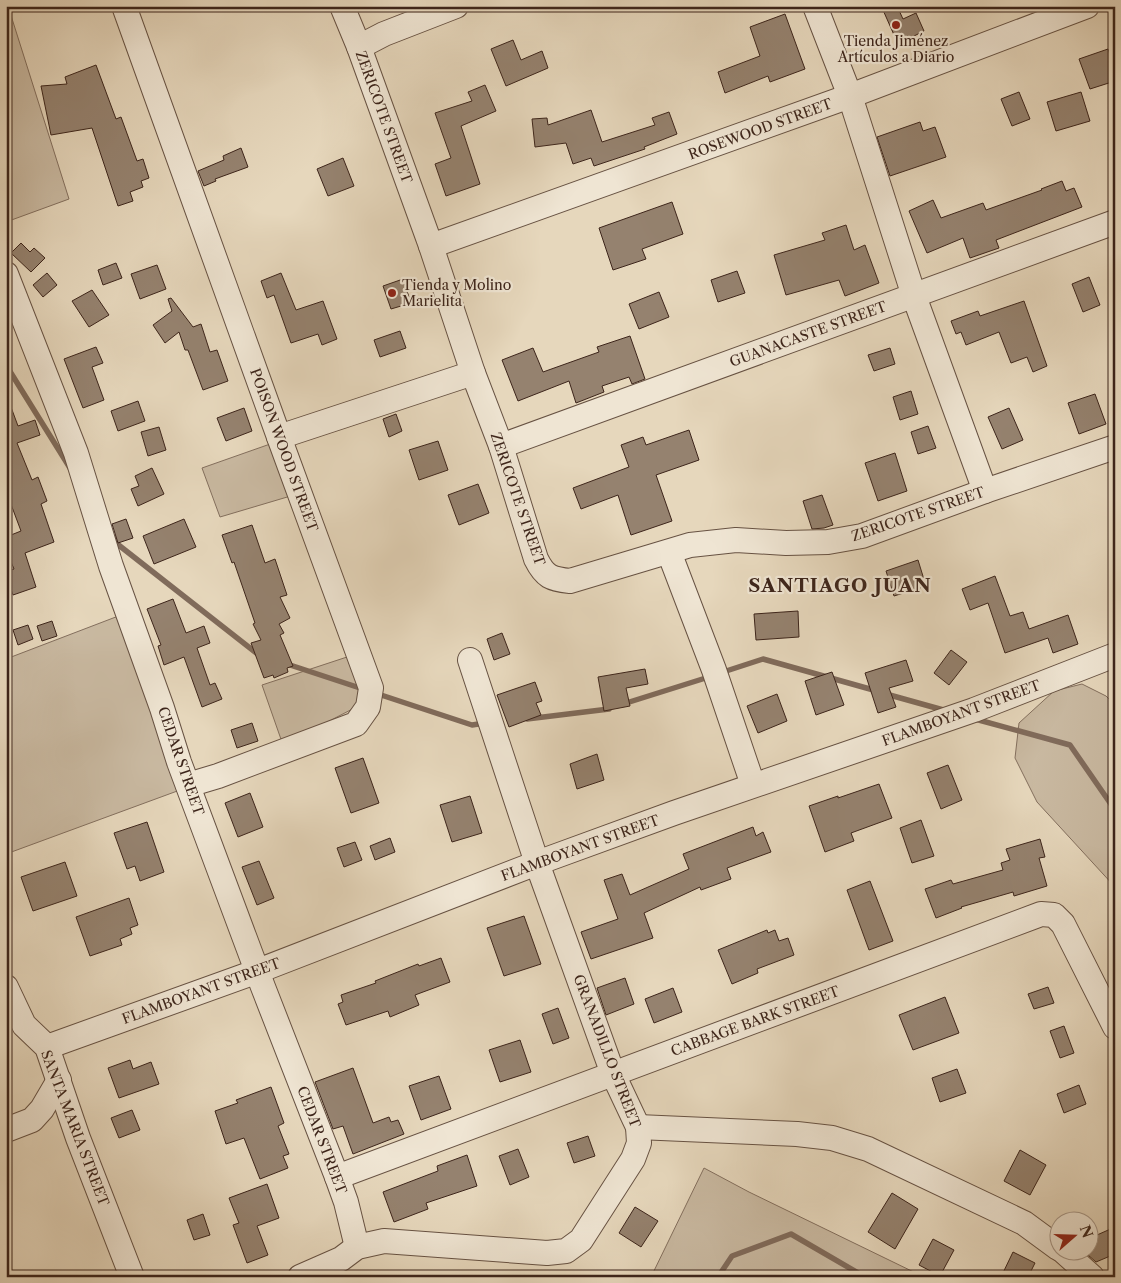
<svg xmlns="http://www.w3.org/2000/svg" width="1121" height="1283" viewBox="0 0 1121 1283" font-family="'Libre Caslon Text',serif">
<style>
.green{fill:#c9b9a1;stroke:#836f5e}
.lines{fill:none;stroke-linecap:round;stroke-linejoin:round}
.stream{stroke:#806b5b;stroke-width:5.5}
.building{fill:#95826f;stroke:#3d251b}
.minor-casing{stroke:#675243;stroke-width:26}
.minor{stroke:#efe5d3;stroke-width:24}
.poi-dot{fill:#8f2418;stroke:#efe5d3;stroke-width:2}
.labels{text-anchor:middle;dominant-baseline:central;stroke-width:4.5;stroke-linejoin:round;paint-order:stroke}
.poi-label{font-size:14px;fill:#3d251b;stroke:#efe5d3}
.street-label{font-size:14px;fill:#3d251b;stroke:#efe5d3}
.district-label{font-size:19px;font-weight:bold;letter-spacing:1px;fill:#3d251b;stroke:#efe5d3}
</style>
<rect width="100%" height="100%" fill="#e6d7bc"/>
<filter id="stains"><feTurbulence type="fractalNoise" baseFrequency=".004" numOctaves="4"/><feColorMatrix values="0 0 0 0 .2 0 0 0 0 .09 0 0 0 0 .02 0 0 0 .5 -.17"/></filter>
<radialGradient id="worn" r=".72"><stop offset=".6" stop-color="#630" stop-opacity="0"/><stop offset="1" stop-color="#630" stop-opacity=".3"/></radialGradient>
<!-- green -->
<g class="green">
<path d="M 6,6 L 8,6 L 69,199 L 6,222 Z"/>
<path d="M 273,443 L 294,495 L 220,517 L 202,468 Z"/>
<path d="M 121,615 L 180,790 L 6,854 L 6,659 Z"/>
<path d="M 347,657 L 364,703 L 283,745 L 262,685 Z"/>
<path d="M 1082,684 L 1106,696 L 1115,705 L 1115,887 L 1037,802 L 1015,758 L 1019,723 L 1054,691 Z"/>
<path d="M 704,1168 L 749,1192 L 924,1277 L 651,1277 Z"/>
</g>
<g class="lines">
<!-- stream -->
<g class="stream">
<path d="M 6,365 L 70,468"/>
<path d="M 113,537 L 116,543 L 259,655"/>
<path d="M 287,664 L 363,689"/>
<path d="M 720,673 L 763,659 L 877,691"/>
<path d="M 375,693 L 472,725 L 485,723"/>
<path d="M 886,694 L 947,711"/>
<path d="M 623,704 L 712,676"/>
<path d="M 527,719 L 609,709"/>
<path d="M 975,719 L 1070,745 L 1115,810"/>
<path d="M 718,1277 L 732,1256 L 791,1234 L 865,1277"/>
</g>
</g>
<!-- building -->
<g class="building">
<path d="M 891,6 L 897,6 L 903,19 L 916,13 L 924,31 L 898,44 L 883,10 Z"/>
<path d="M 785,14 L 805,69 L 770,82 L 768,76 L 725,93 L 718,72 L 760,56 L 750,27 Z"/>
<path d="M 513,40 L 521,60 L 542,51 L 548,68 L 506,86 L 491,49 Z"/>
<path d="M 1108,49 L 1115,68 L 1115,81 L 1090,89 L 1079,59 Z"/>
<path d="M 96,65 L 116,119 L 121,117 L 137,161 L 143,159 L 149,178 L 141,181 L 143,187 L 130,192 L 133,201 L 118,206 L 92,128 L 51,135 L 41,86 L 67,84 L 65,77 Z"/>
<path d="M 485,85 L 496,111 L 461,126 L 480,184 L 446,196 L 435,164 L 451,158 L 435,113 L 472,101 L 468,92 Z"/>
<path d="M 1019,92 L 1030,119 L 1012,126 L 1001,99 Z"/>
<path d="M 1081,92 L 1090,121 L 1056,131 L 1047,102 Z"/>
<path d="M 591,110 L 602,142 L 655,125 L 652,118 L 669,112 L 677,134 L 644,147 L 645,149 L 594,166 L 591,158 L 573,164 L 566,143 L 535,147 L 532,119 L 547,118 L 548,125 Z"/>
<path d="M 920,122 L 923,131 L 935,127 L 946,157 L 890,176 L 877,137 Z"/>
<path d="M 241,148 L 248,167 L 215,179 L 216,181 L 204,186 L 198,171 L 224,160 L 223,156 Z"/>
<path d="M 343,158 L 354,186 L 328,196 L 317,169 Z"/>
<path d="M 1062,181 L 1066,191 L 1074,188 L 1082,207 L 996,240 L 999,248 L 970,258 L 963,238 L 927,253 L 909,211 L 933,200 L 941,218 L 983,203 L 986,210 L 1042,190 L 1041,189 Z"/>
<path d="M 672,202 L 683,234 L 642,249 L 646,259 L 613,270 L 599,228 Z"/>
<path d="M 846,225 L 854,250 L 865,245 L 879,283 L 845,296 L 839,280 L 786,295 L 774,255 L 825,240 L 822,233 Z"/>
<path d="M 21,243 L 30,252 L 34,248 L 45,258 L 31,272 L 11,253 Z"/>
<path d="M 116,263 L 122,278 L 103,285 L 98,270 Z"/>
<path d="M 157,265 L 166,289 L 140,299 L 131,274 Z"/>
<path d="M 737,271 L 745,293 L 718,302 L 711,280 Z"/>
<path d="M 47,273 L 57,285 L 43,297 L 33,285 Z"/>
<path d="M 281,273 L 296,310 L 323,301 L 337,339 L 322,345 L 318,334 L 291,343 L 274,295 L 267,298 L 261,281 Z"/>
<path d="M 1089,277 L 1100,305 L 1083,312 L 1072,284 Z"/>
<path d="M 403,279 L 411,303 L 391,309 L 383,286 Z"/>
<path d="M 92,290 L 109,315 L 89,327 L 72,301 Z"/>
<path d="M 659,292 L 669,317 L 639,329 L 629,304 Z"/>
<path d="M 171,298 L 193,327 L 201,324 L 210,352 L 217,350 L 228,381 L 203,390 L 188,350 L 185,350 L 179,332 L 165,343 L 153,325 L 172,311 L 168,299 Z"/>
<path d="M 1024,301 L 1047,366 L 1033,372 L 1027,357 L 1011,363 L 999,332 L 966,345 L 961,332 L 956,334 L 951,321 L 978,311 L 980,316 Z"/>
<path d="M 400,331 L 406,348 L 380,357 L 374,340 Z"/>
<path d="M 630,336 L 645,379 L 632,384 L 629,377 L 602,386 L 604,392 L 576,403 L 569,381 L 518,401 L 502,360 L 533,348 L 543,372 L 599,352 L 597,347 Z"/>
<path d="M 96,347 L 103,363 L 92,367 L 104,400 L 83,408 L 64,359 Z"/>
<path d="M 890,348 L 895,364 L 874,371 L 868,355 Z"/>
<path d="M 911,391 L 918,414 L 900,420 L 893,397 Z"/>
<path d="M 1095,394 L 1106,424 L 1079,434 L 1068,403 Z"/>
<path d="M 6,399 L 8,399 L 18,426 L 35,420 L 40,435 L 17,443 L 32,480 L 38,477 L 47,501 L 41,504 L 54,542 L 25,553 L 36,587 L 13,595 L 6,574 L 6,572 L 14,569 L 6,550 L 6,537 L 21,531 L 6,491 Z"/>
<path d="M 138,401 L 145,421 L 118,431 L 111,411 Z"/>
<path d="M 244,408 L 252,431 L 226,441 L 217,418 Z"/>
<path d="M 1009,408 L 1023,440 L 1002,449 L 988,417 Z"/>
<path d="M 396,414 L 402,431 L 389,437 L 383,419 Z"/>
<path d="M 928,426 L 936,448 L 918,454 L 911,432 Z"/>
<path d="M 159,427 L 166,450 L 148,456 L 141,432 Z"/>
<path d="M 689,430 L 699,460 L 656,475 L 672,521 L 631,535 L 618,495 L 581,509 L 573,488 L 629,467 L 621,445 L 643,437 L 646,445 Z"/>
<path d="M 438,441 L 448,470 L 419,480 L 409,450 Z"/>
<path d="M 895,453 L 907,491 L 878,501 L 865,463 Z"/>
<path d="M 152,468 L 164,494 L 138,506 L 131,489 L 139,486 L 135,476 Z"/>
<path d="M 478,484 L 489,513 L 459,525 L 448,495 Z"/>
<path d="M 822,495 L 833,525 L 824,528 L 812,529 L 803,501 Z"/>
<path d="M 126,519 L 133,538 L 118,543 L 112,524 Z"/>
<path d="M 184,519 L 196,547 L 154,564 L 143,536 Z"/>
<path d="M 252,525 L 265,563 L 275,559 L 287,595 L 280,597 L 290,618 L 279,624 L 284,633 L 280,635 L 293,666 L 287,668 L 288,672 L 274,678 L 273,675 L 264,678 L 251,643 L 261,640 L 253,624 L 255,623 L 234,562 L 232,563 L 222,535 Z"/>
<path d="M 918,560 L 926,586 L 894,596 L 886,571 Z"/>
<path d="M 995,576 L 1010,616 L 1023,612 L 1029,629 L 1068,615 L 1078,644 L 1053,653 L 1048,638 L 1005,653 L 988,603 L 970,610 L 962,589 Z"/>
<path d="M 173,599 L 186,633 L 204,626 L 210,643 L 197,648 L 210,685 L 215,683 L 222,699 L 202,707 L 184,657 L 164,665 L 158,646 L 161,645 L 147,609 Z"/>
<path d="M 798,611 L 799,637 L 756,640 L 754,614 Z"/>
<path d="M 52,621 L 57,636 L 42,641 L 37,626 Z"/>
<path d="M 28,625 L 33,639 L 18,645 L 13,630 Z"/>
<path d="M 502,633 L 510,654 L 494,660 L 487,639 Z"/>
<path d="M 951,650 L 967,662 L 949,685 L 934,673 Z"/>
<path d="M 906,660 L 913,681 L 889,688 L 896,707 L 878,713 L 865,673 Z"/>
<path d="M 645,669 L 648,684 L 626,688 L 630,706 L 604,711 L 598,677 Z"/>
<path d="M 832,672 L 844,705 L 816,715 L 805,681 Z"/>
<path d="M 535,682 L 542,701 L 536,703 L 541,715 L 509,727 L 497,695 Z"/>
<path d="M 777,694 L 787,721 L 758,733 L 747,706 Z"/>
<path d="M 252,723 L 258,741 L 237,748 L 231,730 Z"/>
<path d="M 597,754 L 604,780 L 577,789 L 570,764 Z"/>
<path d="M 363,758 L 379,803 L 351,813 L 335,768 Z"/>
<path d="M 948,765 L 962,800 L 941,809 L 927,773 Z"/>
<path d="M 879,784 L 892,818 L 851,833 L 854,841 L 825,852 L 809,806 L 838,796 L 838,798 Z"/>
<path d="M 250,793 L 263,827 L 238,837 L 225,803 Z"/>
<path d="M 470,796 L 482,833 L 452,842 L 440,805 Z"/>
<path d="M 921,820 L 934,856 L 912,863 L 900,828 Z"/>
<path d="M 147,822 L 164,872 L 140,881 L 135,866 L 127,869 L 114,833 Z"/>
<path d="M 753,827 L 756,836 L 763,832 L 771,852 L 727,868 L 731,879 L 701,890 L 700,887 L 644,913 L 653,938 L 591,959 L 581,932 L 618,919 L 604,880 L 622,874 L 630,895 L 689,869 L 683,854 Z"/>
<path d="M 390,838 L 395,852 L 375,860 L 370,846 Z"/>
<path d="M 1040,839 L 1045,857 L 1039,858 L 1047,886 L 1014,896 L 1013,892 L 961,907 L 962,908 L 936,918 L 925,889 L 951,880 L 953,884 L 1003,870 L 1001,863 L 1010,860 L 1006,849 Z"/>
<path d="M 355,842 L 362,860 L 344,867 L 337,848 Z"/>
<path d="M 259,861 L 274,898 L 257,905 L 242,867 Z"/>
<path d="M 65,862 L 77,896 L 33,911 L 21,877 Z"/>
<path d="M 870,881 L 893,941 L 869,950 L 847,890 Z"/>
<path d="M 129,898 L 138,925 L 130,928 L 132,934 L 120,939 L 122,945 L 90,956 L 76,917 Z"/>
<path d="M 524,916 L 541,964 L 504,976 L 487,928 Z"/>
<path d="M 767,930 L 768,933 L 775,930 L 779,941 L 788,938 L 794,955 L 757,969 L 758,973 L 732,984 L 718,950 Z"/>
<path d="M 441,958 L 450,982 L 415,995 L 419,1005 L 390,1017 L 388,1011 L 346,1025 L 338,1004 L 343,1002 L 341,995 L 376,983 L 375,981 L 418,964 L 419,966 Z"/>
<path d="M 625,978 L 634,1004 L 606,1015 L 597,988 Z"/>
<path d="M 1048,987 L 1054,1003 L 1034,1009 L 1028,994 Z"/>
<path d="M 673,988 L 682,1012 L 654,1023 L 645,999 Z"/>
<path d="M 945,997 L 959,1033 L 913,1050 L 899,1015 Z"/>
<path d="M 558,1008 L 569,1038 L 553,1044 L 542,1014 Z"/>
<path d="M 1064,1026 L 1074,1053 L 1060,1058 L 1050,1031 Z"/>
<path d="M 520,1040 L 531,1072 L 500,1082 L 489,1050 Z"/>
<path d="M 130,1060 L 133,1069 L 151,1062 L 159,1084 L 119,1098 L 108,1068 Z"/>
<path d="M 353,1068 L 373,1123 L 389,1117 L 391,1122 L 398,1120 L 404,1134 L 353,1154 L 343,1126 L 333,1129 L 315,1082 Z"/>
<path d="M 957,1069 L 966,1093 L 940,1102 L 932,1078 Z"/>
<path d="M 439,1076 L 451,1109 L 421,1120 L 409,1086 Z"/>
<path d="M 1079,1085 L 1086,1104 L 1064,1113 L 1057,1094 Z"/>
<path d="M 271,1087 L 284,1123 L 278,1126 L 289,1154 L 283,1156 L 288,1168 L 260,1179 L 244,1138 L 226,1144 L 215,1111 L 238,1103 L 236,1100 Z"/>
<path d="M 132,1110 L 140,1130 L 119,1138 L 111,1118 Z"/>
<path d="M 588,1136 L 595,1156 L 574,1163 L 567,1143 Z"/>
<path d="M 518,1149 L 529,1177 L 510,1185 L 499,1156 Z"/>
<path d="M 1020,1150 L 1046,1165 L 1030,1195 L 1004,1181 Z"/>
<path d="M 467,1155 L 477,1186 L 426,1203 L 428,1209 L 394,1222 L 383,1192 L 438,1171 L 437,1166 Z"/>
<path d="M 267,1184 L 279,1218 L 257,1226 L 268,1255 L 247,1263 L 233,1225 L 239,1223 L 229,1198 Z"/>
<path d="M 892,1193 L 918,1209 L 895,1249 L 868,1232 Z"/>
<path d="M 635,1207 L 658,1221 L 641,1247 L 619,1233 Z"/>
<path d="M 203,1214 L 210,1235 L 194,1240 L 187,1220 Z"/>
<path d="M 1115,1227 L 1115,1254 L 1096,1262 L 1088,1255 L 1088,1239 Z"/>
<path d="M 933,1239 L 954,1250 L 940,1276 L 919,1265 Z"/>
<path d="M 1013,1252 L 1035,1263 L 1028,1277 L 1001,1277 Z"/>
</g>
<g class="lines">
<!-- minor casing -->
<g class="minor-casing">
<g id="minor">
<path d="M 124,6 L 279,437 L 371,688 L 368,707 L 356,724 L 218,776 L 188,785"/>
<path d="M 342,6 L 359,47 L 431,246 L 473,373 L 501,446 L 536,559 C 545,577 551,579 570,581 L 690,545 L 736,540 L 786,543 L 828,542 L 862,536 L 985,491 L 1115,447"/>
<path d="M 815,6 L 850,96 L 914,296 L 985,491"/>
<path d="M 359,47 L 384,34 L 456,6"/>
<path d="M 431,246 L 850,96 L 1087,6"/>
<path d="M 6,274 L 76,453 L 111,566 L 162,708 L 179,762 L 263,987 L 337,1177 L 346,1202 L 357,1247"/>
<path d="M 279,437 L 473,373"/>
<path d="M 501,446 L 1115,222"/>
<path d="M 669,552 L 714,670 L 753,785"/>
<path d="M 6,987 L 24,1025 L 47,1047 L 78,1138 L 132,1277"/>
<path d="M 47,1047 L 258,971 L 537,863 L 674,813 L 974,710 L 1115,655"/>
<path d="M 638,1127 L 797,1134 L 832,1138 L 868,1149 L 1024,1223 L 1058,1248"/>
<path d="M 6,1130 L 32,1120 L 42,1109 L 59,1080"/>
<path d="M 337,1177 L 1041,914 L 1054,915 L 1063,924 L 1115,1027"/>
<path d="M 1062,1250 L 1092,1277"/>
<path d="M 300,1277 L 341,1259 L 357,1247 L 384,1241 L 547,1253 L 566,1251 L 581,1240 L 633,1159 L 639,1143 L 638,1127 L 613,1074 L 537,863 L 470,660"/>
</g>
</g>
<!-- minor -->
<use href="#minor" class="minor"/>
</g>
<!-- markers -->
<g class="poi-dot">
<circle cx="896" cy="25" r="5"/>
<circle cx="392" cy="293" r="5"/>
</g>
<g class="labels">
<!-- poi labels -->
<g class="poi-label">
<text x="896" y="41">Tienda Jiménez<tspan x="896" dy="16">Artículos a Diario</tspan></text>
<text x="402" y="285" text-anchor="start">Tienda y Molino<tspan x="402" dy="16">Marielita</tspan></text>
</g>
<!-- street labels -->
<g class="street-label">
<text transform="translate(384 117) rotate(70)">ZERICOTE STREET</text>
<text transform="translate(760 129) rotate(-20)">ROSEWOOD STREET</text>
<text transform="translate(808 334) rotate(-20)">GUANACASTE STREET</text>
<text transform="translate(284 450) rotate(70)">POISON WOOD STREET</text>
<text transform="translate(518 499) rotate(71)">ZERICOTE STREET</text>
<text transform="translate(918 514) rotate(-19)">ZERICOTE STREET</text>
<text transform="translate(961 713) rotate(-20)">FLAMBOYANT STREET</text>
<text transform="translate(181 761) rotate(71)">CEDAR STREET</text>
<text transform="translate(580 848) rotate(-20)">FLAMBOYANT STREET</text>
<text transform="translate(201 991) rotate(-20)">FLAMBOYANT STREET</text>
<text transform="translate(755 1021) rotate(-20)">CABBAGE BARK STREET</text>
<text transform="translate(607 1051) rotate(69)">GRANADILLO STREET</text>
<text transform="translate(75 1128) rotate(69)">SANTA MARIA STREET</text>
<text transform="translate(322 1140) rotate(69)">CEDAR STREET</text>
</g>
<!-- district labels -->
<g class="district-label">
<text x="840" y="585">SANTIAGO JUAN</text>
</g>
</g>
<!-- margin -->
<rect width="1121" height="1283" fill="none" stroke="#e6d7bc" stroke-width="25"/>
<rect x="8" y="8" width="1106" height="1268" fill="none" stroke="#3d251b" stroke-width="2.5"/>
<rect x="12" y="12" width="1096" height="1258" fill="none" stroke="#3d251b"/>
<!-- north arrow -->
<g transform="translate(1074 1236) rotate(70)"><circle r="24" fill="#efe5d3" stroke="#a89889"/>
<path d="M0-4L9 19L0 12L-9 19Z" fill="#8f2418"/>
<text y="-8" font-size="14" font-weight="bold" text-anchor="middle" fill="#3d251b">N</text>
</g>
<rect width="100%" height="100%" filter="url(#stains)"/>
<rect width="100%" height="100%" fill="url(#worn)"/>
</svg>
